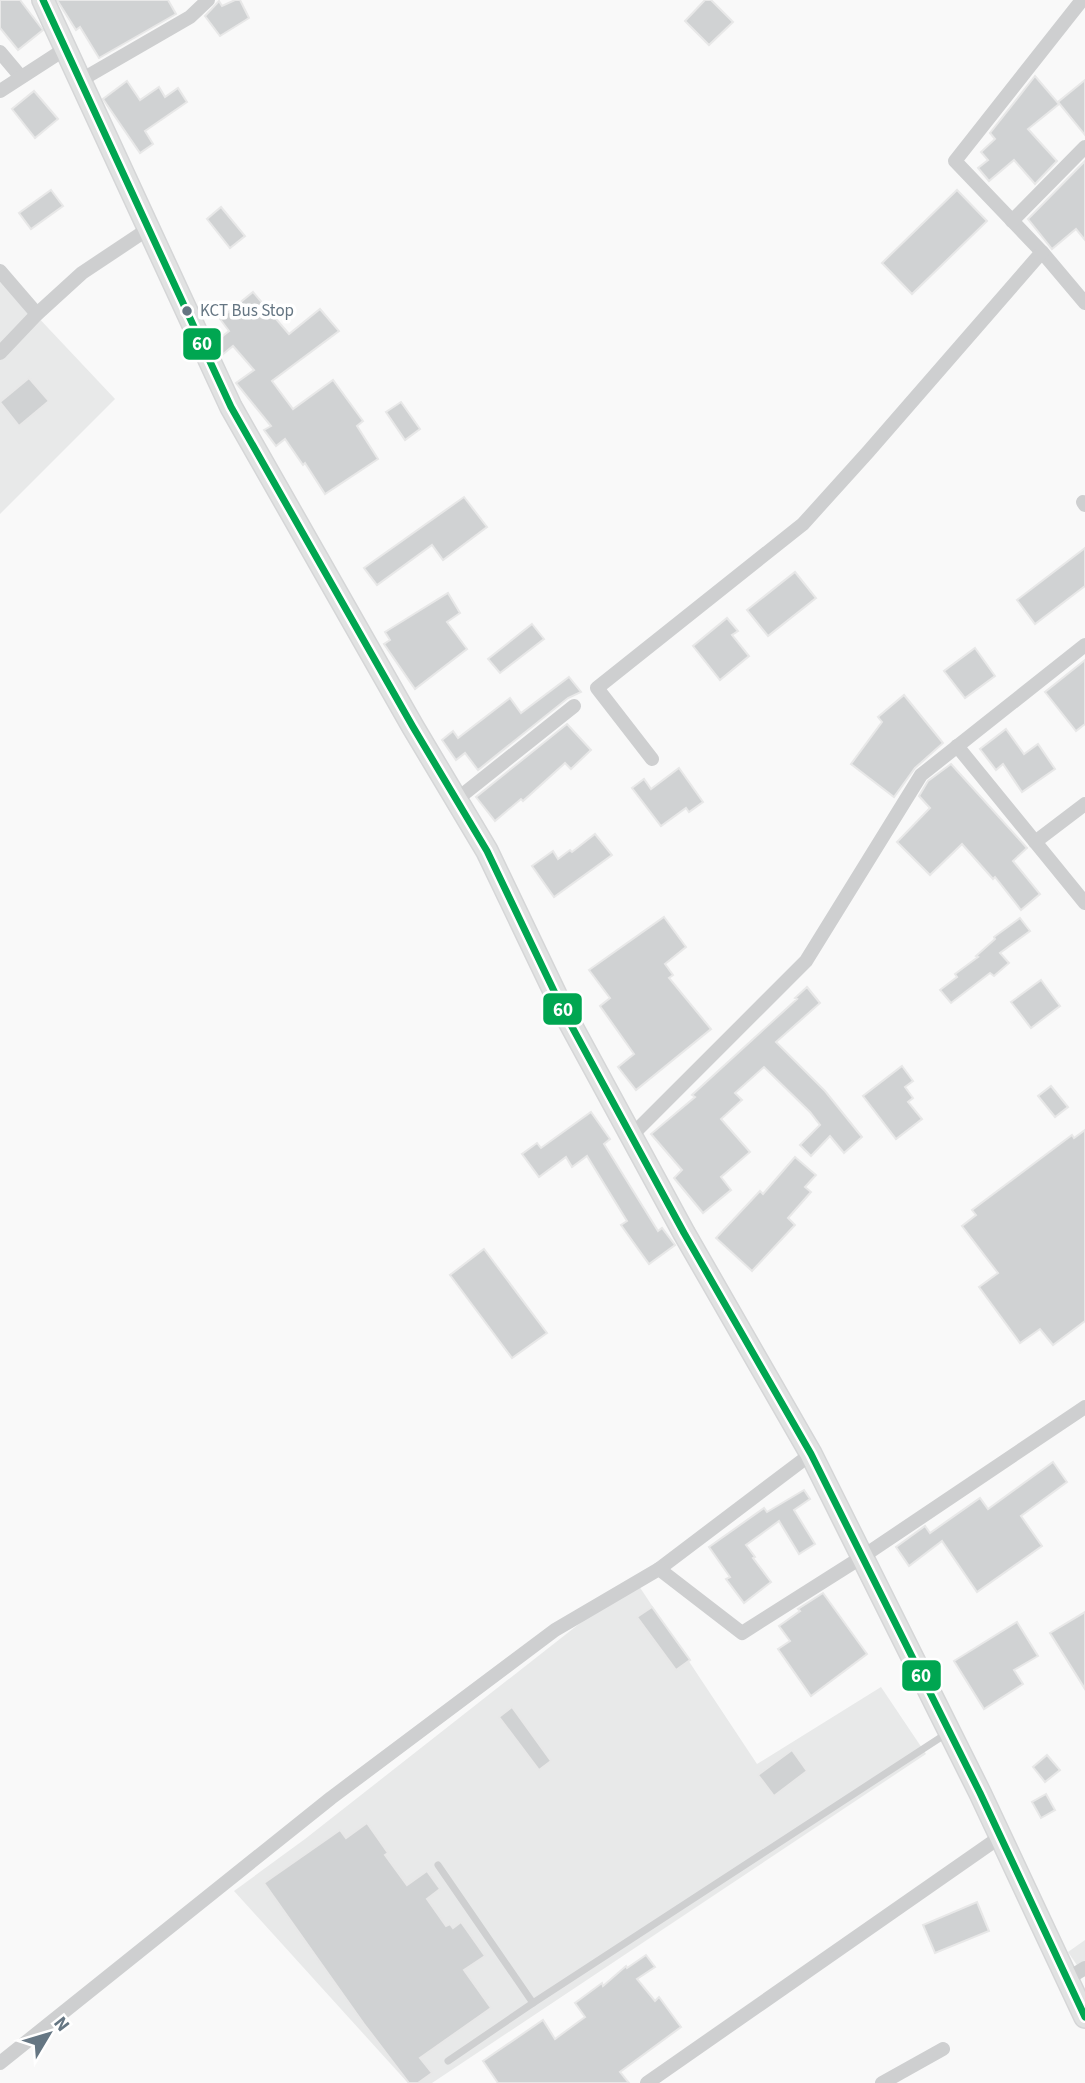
<svg xmlns="http://www.w3.org/2000/svg" width="1085" height="2083" viewBox="0 0 1085 2083" font-family="'Source Sans 3',sans-serif">
<style>
.built{fill:#e8e9e9}
.building{fill:#d0d2d3;stroke:#e8e8e8;stroke-width:2}
.lines{fill:none;stroke-linecap:round;stroke-linejoin:round}
.secondary-casing{stroke:#d5d6d7;stroke-width:24}
.lane{stroke:#cecfd0;stroke-width:7}
.street{stroke:#cecfd0;stroke-width:14}
.secondary{stroke:#e1e2e2;stroke-width:21}
.bus-1-casing{stroke:#fff;stroke-width:12}
.bus-1{stroke:#00a651;stroke-width:7}
.bus-dot{fill:#657683;stroke:#fff;stroke-width:2.5}
.labels{text-anchor:middle;dominant-baseline:central;stroke-width:7;stroke-linejoin:round;paint-order:stroke}
.bus-label{font-size:17px;fill:#657683;stroke:#fff;text-anchor:start}
.line-badge{stroke:#fff;stroke-width:2.5}
.badge-label{font-size:19px;text-anchor:middle;font-weight:bold;fill:#fff}
</style>
<rect width="100%" height="100%" fill="#f9f9f9"/>
<!-- built -->
<g class="built">
<path d="M 0,277 L 115,399 L 0,514 Z"/>
<path d="M 635,1580 L 757,1764 L 881,1687 L 926,1754 L 432,2083 L 408,2083 L 234,1891 L 305,1839 Z"/>
<path d="M 1085,1940 L 1085,1977 L 1068,1952 Z"/>
</g>
<!-- building -->
<g class="building">
<path d="M 0,0 L 20,0 L 43,30 L 18,50 L 0,28 Z"/>
<path d="M 57,0 L 168,0 L 176,14 L 99,58 L 80,27 L 76,30 Z"/>
<path d="M 235,0 L 240,0 L 249,18 L 220,36 L 205,16 L 219,1 L 222,6 Z"/>
<path d="M 705,0 L 711,0 L 733,22 L 709,45 L 685,21 Z"/>
<path d="M 1035,76 L 1059,104 L 1028,129 L 1057,161 L 1035,184 L 1014,160 L 989,181 L 978,168 L 988,160 L 981,152 L 995,139 L 990,133 Z"/>
<path d="M 1085,80 L 1085,135 L 1058,102 Z"/>
<path d="M 127,81 L 140,100 L 159,87 L 165,97 L 178,88 L 187,102 L 145,131 L 153,144 L 140,153 L 103,99 Z"/>
<path d="M 34,91 L 58,119 L 35,138 L 12,109 Z"/>
<path d="M 1085,161 L 1085,240 L 1076,229 L 1052,249 L 1028,219 Z"/>
<path d="M 51,190 L 63,206 L 31,229 L 19,213 Z"/>
<path d="M 957,190 L 987,221 L 912,294 L 882,263 Z"/>
<path d="M 221,207 L 245,236 L 230,248 L 207,219 Z"/>
<path d="M 253,292 L 289,334 L 320,309 L 339,331 L 272,381 L 293,409 L 333,380 L 363,421 L 357,426 L 378,459 L 325,494 L 305,463 L 303,465 L 285,439 L 276,446 L 264,430 L 271,426 L 236,383 L 254,370 L 233,346 L 222,355 L 215,342 L 229,331 L 220,319 Z"/>
<path d="M 29,378 L 49,401 L 19,426 L 0,402 Z"/>
<path d="M 401,402 L 420,429 L 405,440 L 386,412 Z"/>
<path d="M 464,497 L 487,527 L 443,560 L 432,545 L 377,585 L 364,568 Z"/>
<path d="M 1085,548 L 1085,586 L 1035,624 L 1017,600 Z"/>
<path d="M 795,572 L 816,598 L 768,636 L 747,610 Z"/>
<path d="M 448,593 L 460,613 L 447,622 L 467,649 L 415,689 L 384,644 L 390,640 L 385,632 Z"/>
<path d="M 727,618 L 738,631 L 732,635 L 749,656 L 720,680 L 693,646 Z"/>
<path d="M 532,624 L 544,639 L 500,673 L 488,659 Z"/>
<path d="M 975,648 L 995,676 L 965,698 L 944,671 Z"/>
<path d="M 1085,660 L 1085,724 L 1076,731 L 1045,692 Z"/>
<path d="M 569,677 L 581,692 L 568,698 L 478,770 L 465,753 L 456,760 L 442,740 L 453,731 L 458,738 L 510,698 L 521,713 Z"/>
<path d="M 904,695 L 943,743 L 915,768 L 894,797 L 851,764 L 882,722 L 878,717 Z"/>
<path d="M 567,724 L 591,750 L 571,769 L 565,763 L 523,801 L 521,799 L 495,821 L 476,797 Z"/>
<path d="M 1006,729 L 1024,754 L 1038,744 L 1055,769 L 1022,792 L 1003,764 L 996,770 L 980,749 Z"/>
<path d="M 951,764 L 1027,848 L 1013,861 L 1040,894 L 1021,910 L 995,877 L 993,879 L 962,844 L 930,875 L 897,842 L 930,808 L 919,796 L 928,781 Z"/>
<path d="M 679,768 L 703,802 L 689,812 L 686,808 L 661,826 L 632,788 L 644,779 L 651,789 Z"/>
<path d="M 595,834 L 612,855 L 554,897 L 532,866 L 553,851 L 558,859 L 570,850 L 572,852 Z"/>
<path d="M 664,917 L 686,947 L 665,964 L 673,975 L 669,978 L 711,1029 L 636,1090 L 618,1067 L 634,1054 L 600,1006 L 610,998 L 589,970 Z"/>
<path d="M 1020,918 L 1030,931 L 1000,953 L 1009,963 L 994,976 L 990,973 L 951,1003 L 940,990 L 957,977 L 955,974 L 978,957 L 976,956 L 995,939 L 994,937 Z"/>
<path d="M 1041,980 L 1060,1006 L 1031,1028 L 1011,1002 Z"/>
<path d="M 807,987 L 820,1003 L 776,1042 L 825,1091 L 862,1137 L 844,1153 L 830,1136 L 811,1156 L 800,1145 L 820,1125 L 810,1112 L 764,1067 L 735,1093 L 742,1100 L 721,1119 L 750,1152 L 721,1177 L 731,1190 L 703,1213 L 674,1178 L 682,1170 L 651,1134 L 695,1097 L 692,1095 L 797,999 L 795,998 Z"/>
<path d="M 902,1066 L 913,1081 L 905,1087 L 913,1098 L 908,1102 L 922,1119 L 896,1139 L 863,1096 Z"/>
<path d="M 1051,1086 L 1068,1107 L 1055,1117 L 1038,1096 Z"/>
<path d="M 591,1112 L 610,1139 L 604,1144 L 658,1231 L 662,1228 L 675,1245 L 649,1264 L 621,1225 L 627,1221 L 587,1156 L 572,1167 L 566,1157 L 539,1177 L 522,1154 L 537,1143 L 541,1148 Z"/>
<path d="M 1085,1130 L 1085,1321 L 1053,1345 L 1040,1329 L 1020,1343 L 979,1287 L 998,1273 L 962,1226 L 976,1215 L 972,1210 L 1072,1135 L 1074,1138 Z"/>
<path d="M 795,1157 L 816,1175 L 805,1187 L 811,1192 L 788,1218 L 795,1225 L 752,1271 L 716,1238 L 760,1191 L 763,1194 Z"/>
<path d="M 484,1249 L 547,1333 L 512,1358 L 450,1275 Z"/>
<path d="M 1053,1462 L 1067,1482 L 1021,1516 L 1042,1546 L 977,1592 L 942,1541 L 909,1566 L 896,1547 L 925,1526 L 930,1533 L 980,1498 L 988,1509 Z"/>
<path d="M 804,1490 L 810,1499 L 794,1510 L 815,1544 L 799,1554 L 779,1521 L 746,1545 L 755,1557 L 753,1558 L 771,1582 L 744,1603 L 726,1579 L 730,1577 L 709,1547 L 764,1508 L 767,1512 Z"/>
<path d="M 823,1593 L 867,1654 L 811,1696 L 778,1649 L 790,1641 L 779,1626 L 800,1611 L 798,1609 Z"/>
<path d="M 652,1607 L 690,1660 L 676,1670 L 637,1617 Z"/>
<path d="M 1085,1612 L 1085,1689 L 1050,1633 Z"/>
<path d="M 1017,1622 L 1038,1656 L 1014,1670 L 1023,1684 L 984,1709 L 954,1661 Z"/>
<path d="M 512,1707 L 551,1761 L 539,1770 L 499,1717 Z"/>
<path d="M 792,1750 L 807,1771 L 774,1796 L 758,1775 Z"/>
<path d="M 1047,1755 L 1060,1770 L 1045,1782 L 1033,1767 Z"/>
<path d="M 1046,1794 L 1055,1810 L 1041,1818 L 1032,1802 Z"/>
<path d="M 367,1823 L 388,1853 L 385,1855 L 407,1885 L 427,1871 L 440,1889 L 427,1899 L 446,1926 L 450,1924 L 453,1928 L 461,1922 L 485,1956 L 464,1970 L 491,2008 L 420,2058 L 432,2073 L 418,2083 L 409,2083 L 364,2024 L 264,1883 L 340,1830 L 346,1838 Z"/>
<path d="M 977,1902 L 989,1931 L 935,1953 L 923,1925 Z"/>
<path d="M 646,1955 L 655,1967 L 637,1979 L 655,2001 L 659,1997 L 681,2027 L 620,2072 L 629,2083 L 498,2083 L 483,2061 L 543,2020 L 555,2039 L 585,2017 L 575,2003 L 602,1983 L 603,1986 L 626,1966 L 627,1968 Z"/>
</g>
<g class="lines">
<!-- secondary casing -->
<g class="secondary-casing">
<path id="secondary" d="M 43,0 L 231,407 L 413,727 L 487,851 L 565,1014 L 684,1233 L 811,1454 L 980,1793 L 1085,2017"/>
</g>
<!-- lane -->
<g class="lane">
<path d="M 438,1865 L 533,2003"/>
<path d="M 448,2061 L 533,2003 L 949,1732"/>
</g>
<!-- street -->
<g class="street">
<path d="M 1082,0 L 955,161 L 1042,252 L 1085,303"/>
<path d="M 0,52 L 21,77"/>
<path d="M 81,80 L 190,17 L 208,0"/>
<path d="M 0,91 L 65,49"/>
<path d="M 1012,221 L 1085,147"/>
<path d="M 0,271 L 37,314"/>
<path d="M 0,353 L 37,314 L 82,273 L 148,229"/>
<path d="M 1083,502 L 1085,505"/>
<path d="M 957,746 L 1085,903"/>
<path d="M 652,759 L 597,688 L 803,524 L 868,452 L 1042,252"/>
<path d="M 456,800 L 574,706"/>
<path d="M 1035,842 L 1085,804"/>
<path d="M 631,1136 L 806,961 L 921,775 L 1085,645"/>
<path d="M 659,1569 L 811,1454"/>
<path d="M 1067,1979 L 1085,1968"/>
<path d="M 0,2063 L 331,1798 L 555,1630 L 659,1569 L 742,1633 L 862,1557 L 1085,1407"/>
<path d="M 647,2083 L 1000,1837"/>
<path d="M 882,2083 L 943,2049"/>
</g>
<!-- secondary -->
<use href="#secondary" class="secondary"/>
<!-- bus-1 casing -->
<g class="bus-1-casing">
<path id="bus-1" d="M 43,0 L 231,407 L 413,727 L 487,851 L 565,1014 L 684,1233 L 811,1454 L 980,1793 L 1085,2017"/>
</g>
<!-- bus-1 -->
<use href="#bus-1" class="bus-1"/>
</g>
<!-- markers -->
<circle class="bus-dot" cx="187" cy="311" r="6"/>
<g class="labels">
<!-- bus labels -->
<g class="bus-label">
<text x="200" y="311">KCT Bus Stop</text>
</g>
</g>
<g class="line-badge">
<rect x="182" y="327" width="40" height="34" rx="7" fill="#00a651"/>
<rect x="542" y="992" width="41" height="34" rx="7" fill="#00a651"/>
<rect x="901" y="1659" width="41" height="33" rx="7" fill="#00a651"/>
</g>
<g class="badge-label">
<text x="202" y="350">60</text>
<text x="563" y="1016">60</text>
<text x="921" y="1682">60</text>
</g>
<!-- north arrow -->
<g transform="translate(49 2034) rotate(52)" stroke="#ffffff" stroke-width="5" paint-order="stroke">
<path d="M0-5L12 26L0 18L-12 26Z" fill="#657683"/>
<text y="-10" font-size="19" font-weight="bold" text-anchor="middle" fill="#657683">N</text>
</g>
</svg>
